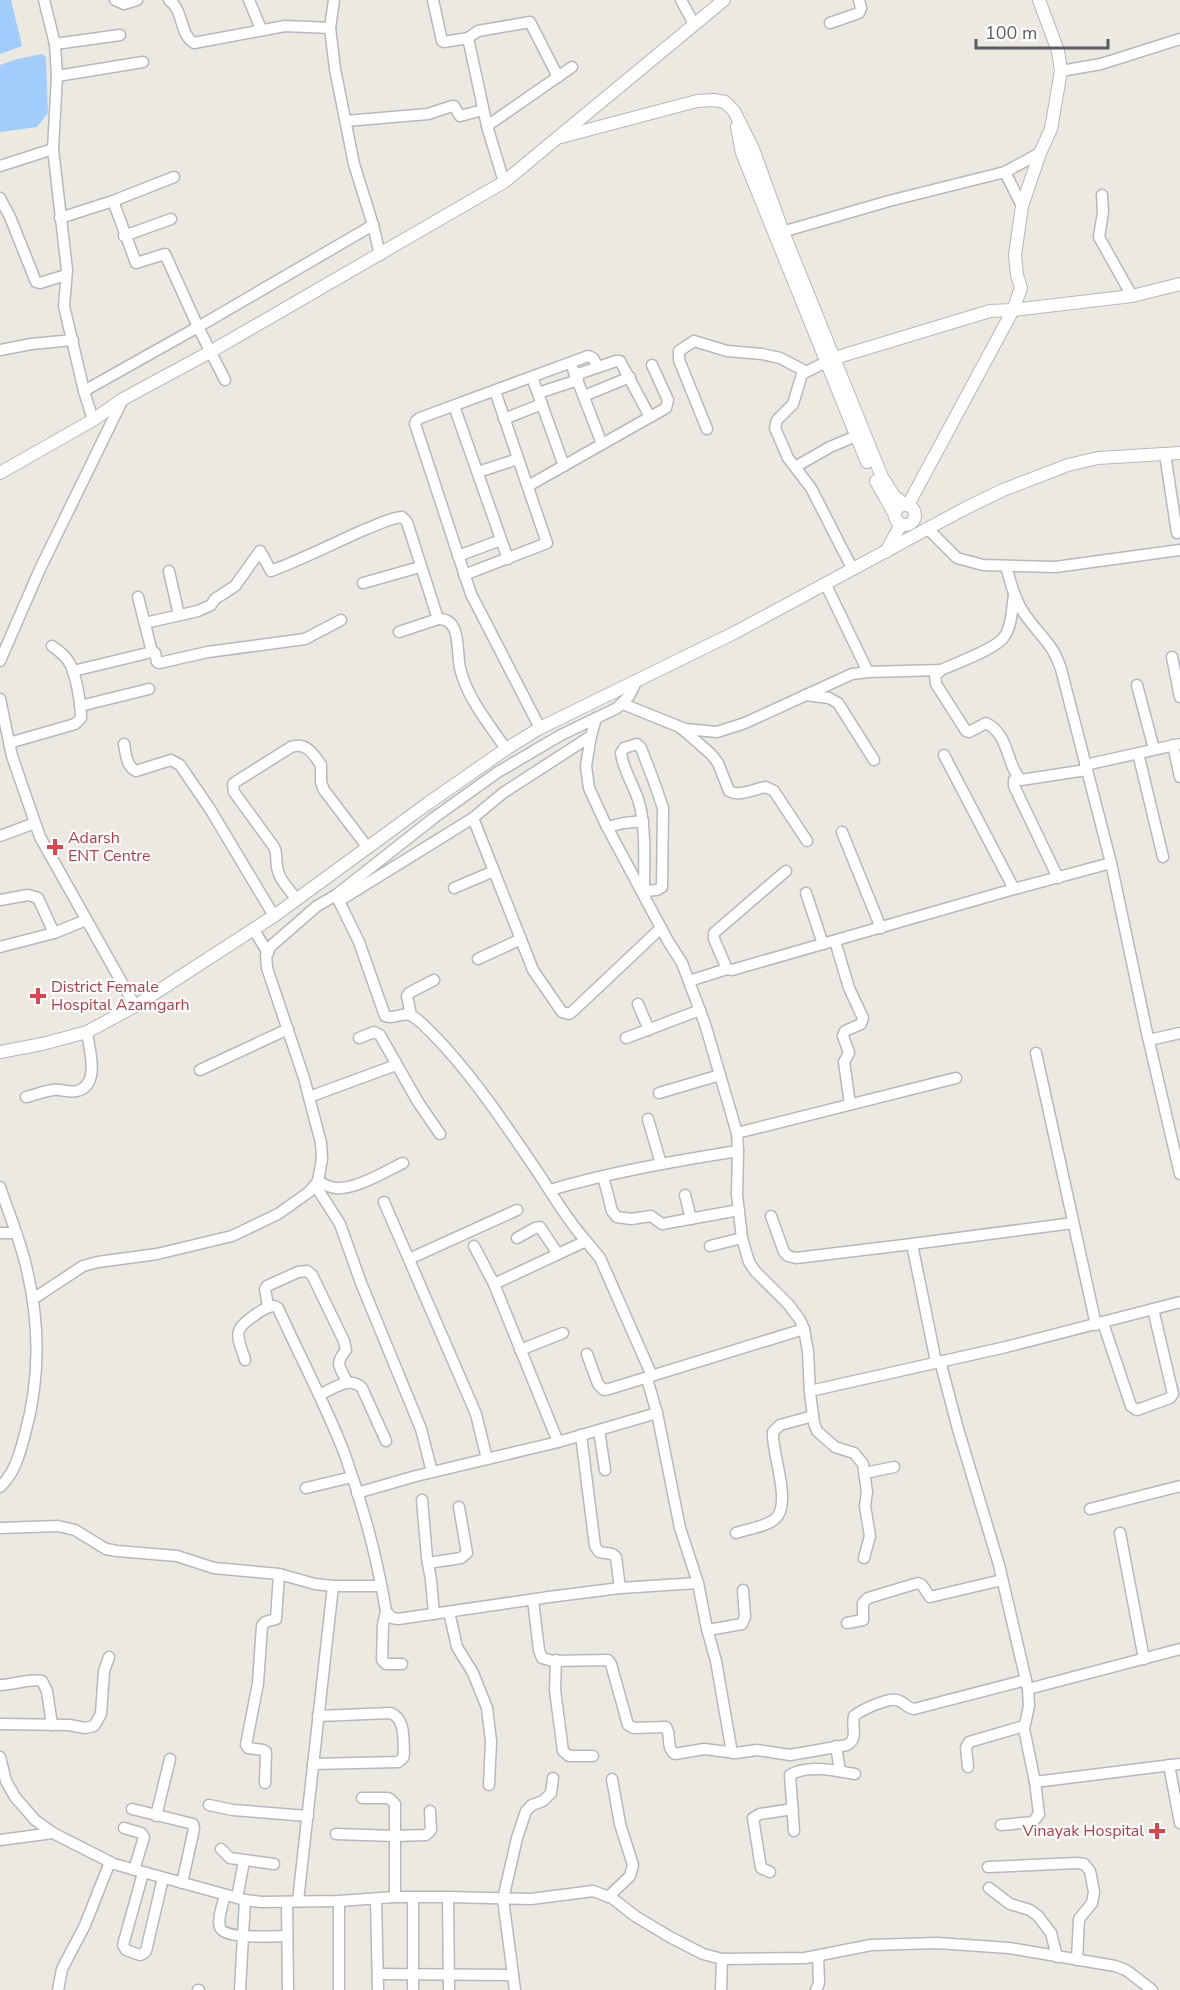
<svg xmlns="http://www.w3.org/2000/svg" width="1180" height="1990" viewBox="0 0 1180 1990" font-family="'Nunito Sans',sans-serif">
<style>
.water{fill:#a0cdfc}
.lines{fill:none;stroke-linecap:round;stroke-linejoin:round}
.minor-casing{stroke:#b6b8bd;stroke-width:13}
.tertiary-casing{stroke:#b6b8bd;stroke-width:14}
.minor{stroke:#fff;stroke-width:10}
.tertiary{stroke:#fff;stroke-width:12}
.health-dot{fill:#e0444e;stroke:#fff;stroke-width:2}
.labels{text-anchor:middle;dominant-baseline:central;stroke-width:4.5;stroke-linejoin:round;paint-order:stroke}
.health-label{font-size:16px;fill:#be3a42;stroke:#fff;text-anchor:start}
</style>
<rect width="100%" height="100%" fill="#eceae0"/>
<!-- water -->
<g class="water">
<path d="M 0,0 L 11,0 L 22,46 L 0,54 Z"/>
<path d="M 42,54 L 46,57 L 48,113 L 37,127 L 0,132 L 0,65 L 17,59 Z"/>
</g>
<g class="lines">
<!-- minor casing -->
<g class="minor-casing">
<g id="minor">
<path d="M 44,0 L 55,44 L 57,76 L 53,149 L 67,270 L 64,306 L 84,391 L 93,420"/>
<path d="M 115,0 L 124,4 L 137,0"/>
<path d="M 169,0 C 184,10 179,34 194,43 L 285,26 L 330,28"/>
<path d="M 249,0 L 261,29"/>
<path d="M 334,0 L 330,28 L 335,69 L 354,164 L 373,225 L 380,255"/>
<path d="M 433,0 L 442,41 L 444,42 L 468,38"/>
<path d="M 681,0 L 694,24"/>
<path d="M 830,23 L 859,13 L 861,8 L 859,0"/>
<path d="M 55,44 L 120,35"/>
<path d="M 1061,71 L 1101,64 L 1180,39"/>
<path d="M 57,76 L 143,62"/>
<path d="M 346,121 L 428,114 L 452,106 L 454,106 L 460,116 L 483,110"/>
<path d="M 487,126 L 572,67"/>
<path d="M 0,166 L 53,149"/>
<path d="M 1005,172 L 1022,206"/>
<path d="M 504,182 L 487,126 L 468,38 L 478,31 L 530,22 L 558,77"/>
<path d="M 1102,195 L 1103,212 L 1099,237 L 1132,296"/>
<path d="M 0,198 L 10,217 L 36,282 L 40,283 L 66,275"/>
<path d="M 113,201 L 174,177"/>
<path d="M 60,218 L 113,201 L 136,263 L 165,254 L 198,327 L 373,225"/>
<path d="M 775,234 L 889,201 L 1005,172 L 1040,153"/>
<path d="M 124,236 L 171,219"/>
<path d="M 0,350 L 31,344 L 73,340"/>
<path d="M 826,362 L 802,374 L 793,404 L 777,420 L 775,428 L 788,458 L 811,488 L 853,570"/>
<path d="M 573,369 L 602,444"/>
<path d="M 575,375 L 616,361 L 620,361 L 650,417"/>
<path d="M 532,377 L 564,466"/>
<path d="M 84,391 L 198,327 L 225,380"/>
<path d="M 538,393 L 578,380"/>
<path d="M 584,396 L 630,377"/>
<path d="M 454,406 L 508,559"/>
<path d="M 504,419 L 542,404"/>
<path d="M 707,429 L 679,360 L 679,351 L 694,341 L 727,351 L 762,354 L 780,358 L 805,371"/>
<path d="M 1165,454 L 1177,533"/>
<path d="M 795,467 L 830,447 L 856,436"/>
<path d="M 478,472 L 518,459"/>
<path d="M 528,486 L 666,408 L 668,400 L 652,365"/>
<path d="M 928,529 L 957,558 L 983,565 L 1055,567 L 1180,550"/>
<path d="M 458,556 L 501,540"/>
<path d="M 1006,566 C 1010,581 1014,597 1022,610 C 1036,633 1053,642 1061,669 L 1111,863 L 1147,1033 L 1180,1174"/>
<path d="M 169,571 L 179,615"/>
<path d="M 464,575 L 547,543 L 495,391"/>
<path d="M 363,583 L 420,567"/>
<path d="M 826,585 L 868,672"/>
<path d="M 1014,595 C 1012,608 1012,626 1004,637 C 996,649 956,663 941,670 L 935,676 L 936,684 L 966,731 L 969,732 L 986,723 C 1010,735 1006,765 1021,780 L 1086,770"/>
<path d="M 138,597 L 152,652"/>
<path d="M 145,623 L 198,611 L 211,605 L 215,599 L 235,586 L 260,551 L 271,571 C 303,559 334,543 366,529 C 378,525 389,518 402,517 L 407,522 L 438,619"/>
<path d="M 399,632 L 438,619 C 462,618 456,651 460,668 C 467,698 489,724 506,749"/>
<path d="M 1172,657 L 1180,697"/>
<path d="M 0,661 L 40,569 L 123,399"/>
<path d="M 73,671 L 152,652 L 155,653 L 157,662 L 159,663 L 208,652 L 305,639 L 341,620"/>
<path d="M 1137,685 L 1154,749"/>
<path d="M 805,695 L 829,698 L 838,703 L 874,760"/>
<path d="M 0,699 L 12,756 L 40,837 L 135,1006"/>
<path d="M 623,704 L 685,729 L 717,732 L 745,723 L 852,674 L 868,672 L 941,670"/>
<path d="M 80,706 L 149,689"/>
<path d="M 596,718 L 591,736 L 503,793 L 473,818 L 533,970 L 562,1012 L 569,1014 L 573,1011 L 661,928"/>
<path d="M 540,728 L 471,594 L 415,424 L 416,421 L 420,418 L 588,356 L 593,358 L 598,367"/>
<path d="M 681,728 L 711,754 L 718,763 L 729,791 C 740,797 754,789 766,787 L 774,791 L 807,841"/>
<path d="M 9,743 L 75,724 L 81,718 C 81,704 76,675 70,664 C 66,656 59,651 52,646"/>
<path d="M 124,744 C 126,754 126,766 136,771 L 171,760 L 180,765 L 210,809 L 274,916"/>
<path d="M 1173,745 L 1180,777"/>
<path d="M 1138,753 L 1163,857"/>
<path d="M 944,755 L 1014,889 L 1111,863"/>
<path d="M 1085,765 L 1180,744"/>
<path d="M 1018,777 L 1014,780 L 1014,786 L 1058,878"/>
<path d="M 607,827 L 624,823 L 643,821"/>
<path d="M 842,832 L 881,928"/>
<path d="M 0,836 L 35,823"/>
<path d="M 786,871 L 714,933 L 714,939 L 727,969 L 732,970 L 1014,889"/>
<path d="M 454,888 L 494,871"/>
<path d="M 644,891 L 657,890 L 662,887 L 663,808 L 653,779 L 641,748 L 637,744 L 624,748 L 621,753 C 623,771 636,788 640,806 C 646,833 644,863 644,891 L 645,895"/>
<path d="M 806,893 L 823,944"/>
<path d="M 336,895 L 359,942 L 385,1016 C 394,1020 403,1011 412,1016 C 422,1021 437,1039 445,1047 C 481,1087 511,1133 541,1177 C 555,1199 569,1222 586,1241"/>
<path d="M 0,900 L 28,895 L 38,898 L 54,933"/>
<path d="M 297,900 C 291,891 280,881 278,871 C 275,862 278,855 274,847 L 234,792 L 233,784 L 237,781 L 291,747 C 306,742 313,753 321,765 L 321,782 L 324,790 L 368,848"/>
<path d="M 339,901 L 473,818"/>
<path d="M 254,930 L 268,953"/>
<path d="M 835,941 L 849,988 L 863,1018 L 861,1024 L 845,1031 L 843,1036 L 849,1053 L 844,1062 L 850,1104"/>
<path d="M 0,947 L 54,933 L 86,920"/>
<path d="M 478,959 L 521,939"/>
<path d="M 689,981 L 727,969"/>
<path d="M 638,1004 L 649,1030"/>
<path d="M 411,1015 L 407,996 L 409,993 L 434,980"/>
<path d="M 359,1038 L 374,1032 L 380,1035 L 418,1102 L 440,1134"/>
<path d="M 626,1038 L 700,1010"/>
<path d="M 1149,1040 L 1180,1033"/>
<path d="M 1036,1053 L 1096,1325"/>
<path d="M 200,1070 L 288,1029"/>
<path d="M 659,1093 L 720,1075"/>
<path d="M 26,1097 C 35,1095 44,1091 53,1090 C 62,1089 69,1093 77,1091 C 101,1085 89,1049 87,1032"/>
<path d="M 309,1097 L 396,1065"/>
<path d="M 648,1119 L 661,1164"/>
<path d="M 737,1133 L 956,1078"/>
<path d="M 738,1151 L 737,1195 L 742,1238 L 749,1262 L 755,1271 L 789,1305 L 800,1320 L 804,1329 L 808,1352 L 810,1393 L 814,1423 L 817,1431 L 835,1447 L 854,1453 L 863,1464 L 867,1492 L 865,1506 L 870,1536 L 864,1558"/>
<path d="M 603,1176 L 612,1211 L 617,1217 L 631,1219 L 651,1216 L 662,1224 L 739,1210"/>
<path d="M 318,1181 C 325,1185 332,1189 341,1188 C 360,1187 386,1171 403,1163"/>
<path d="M 315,1185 L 340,1224 L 361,1283 L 421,1429 L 432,1472"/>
<path d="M 0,1187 C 9,1214 21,1242 27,1270 C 40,1325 40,1380 25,1434 C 20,1453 15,1473 0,1487"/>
<path d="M 550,1190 C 611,1172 675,1161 738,1151 L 737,1133 L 705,1024 L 682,963 L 668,941 L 606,825 L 589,788 L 586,766 L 591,736"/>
<path d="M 685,1195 L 691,1219"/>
<path d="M 384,1202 L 476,1414 L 487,1459"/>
<path d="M 771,1216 L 784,1252 L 788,1256 L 796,1258 L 912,1244 L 1073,1223"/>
<path d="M 0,1233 L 15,1233"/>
<path d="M 517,1238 L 535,1228 L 540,1227 L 558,1254"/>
<path d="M 912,1244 L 936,1362"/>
<path d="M 474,1246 L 494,1284"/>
<path d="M 710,1246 L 742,1238"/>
<path d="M 409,1259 L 517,1210"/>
<path d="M 33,1299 L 83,1266 L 98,1262 L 157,1254 L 232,1236 L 278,1214 L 309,1192 L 315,1185 L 318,1181 L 322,1159 L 321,1143 L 304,1078 L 267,968 L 266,955 L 271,946 L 317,906 L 336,895 L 435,817 L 498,772 L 561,735 L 617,708 L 629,696 L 637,680"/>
<path d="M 268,1306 L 265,1289 L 267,1286 L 298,1272 L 307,1271 L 312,1275 L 344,1341 L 346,1350 C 334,1365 340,1366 347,1382"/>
<path d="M 1103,1323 L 1131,1406 L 1137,1410 L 1170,1398 L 1173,1394 L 1153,1309"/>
<path d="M 520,1350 L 563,1333"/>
<path d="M 587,1354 L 598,1384 L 604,1390 L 609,1389 L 804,1329"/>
<path d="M 245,1360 C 243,1351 236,1339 239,1331 C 241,1323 267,1305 274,1306 L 278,1308 C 300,1357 326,1405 345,1455 C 363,1505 377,1558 386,1611 L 392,1618 L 398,1619 L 549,1597 L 620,1588 L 698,1583"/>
<path d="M 940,1361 L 958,1429 L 999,1565 L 1028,1689 L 1029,1706 L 1024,1729 L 1035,1782 L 1039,1814 L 1033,1822 L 1001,1825"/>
<path d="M 810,1391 L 1006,1347 L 1180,1302"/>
<path d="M 319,1395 C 333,1389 350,1375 362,1388 L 386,1441"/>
<path d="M 657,1413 L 680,1528 L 698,1583 L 707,1629 L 716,1661 L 732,1753"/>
<path d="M 599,1430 L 605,1470"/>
<path d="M 581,1435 L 595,1546 L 599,1552 L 612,1554 L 616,1557 L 620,1588"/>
<path d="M 558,1442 L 657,1413 L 647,1379"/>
<path d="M 865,1473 L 894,1467"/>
<path d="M 306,1488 L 352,1477"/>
<path d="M 357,1493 L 416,1476 L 558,1442 L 494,1284 L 586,1241 L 600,1258 L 652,1376"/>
<path d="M 422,1500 L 427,1558 L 431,1580 L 434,1614"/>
<path d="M 1090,1509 L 1180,1486"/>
<path d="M 0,1528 L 58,1526 L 75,1530 L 106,1549 L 117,1551 L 177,1556 L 214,1568 L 279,1574 L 315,1584 L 333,1586 L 381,1586"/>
<path d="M 736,1533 C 747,1529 766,1527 775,1519 C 793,1504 771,1452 773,1432 L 780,1425 L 813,1416"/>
<path d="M 1120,1533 L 1144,1659"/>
<path d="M 428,1563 L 461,1558 L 467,1553 L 459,1507"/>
<path d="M 533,1600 L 539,1650 L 542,1658 L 553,1661 L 608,1660 L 611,1664 L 628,1725 L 634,1728 L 666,1727 C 672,1736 665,1747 675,1754 L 704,1749 L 736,1753 L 757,1750 L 790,1755 L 847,1745 C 859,1738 851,1727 854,1716 C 861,1710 887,1698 896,1700 C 904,1701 906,1708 914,1709 L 1026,1680"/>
<path d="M 386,1611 L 383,1625 L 382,1660 L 386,1664 L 402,1664"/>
<path d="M 449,1612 L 457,1647 L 473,1673 L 487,1708 L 491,1741 L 489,1785"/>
<path d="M 847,1623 L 863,1620 L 863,1603 L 868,1598 L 918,1583 L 922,1585 L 930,1597 L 1002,1580"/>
<path d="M 708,1630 L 742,1624 L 745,1617 L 743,1590"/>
<path d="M 556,1660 L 555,1690 L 563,1751 L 569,1756 L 593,1756"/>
<path d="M 0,1685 C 13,1685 31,1678 42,1681 L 47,1691 L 52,1725"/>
<path d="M 1028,1689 L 1180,1649"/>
<path d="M 0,1724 L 69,1725 L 85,1728 L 94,1726 L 101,1714 L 104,1671 L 109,1657"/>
<path d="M 836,1746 L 840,1771"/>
<path d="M 0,1757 L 6,1781 L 15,1797 L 35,1820 L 53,1833 L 114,1864 L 245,1900 L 261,1902 L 339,1901 L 395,1897 L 448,1897 L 531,1899 L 593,1891 L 612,1898 L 635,1916 L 670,1937 L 703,1954 L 722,1959 L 805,1958 L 871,1945 L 937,1943 L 1009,1948 L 1115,1966 L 1126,1970 L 1152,1990"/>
<path d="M 313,1764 L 398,1762 L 403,1758 L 404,1754 C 403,1740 406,1720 391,1713 L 318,1716"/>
<path d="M 1169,1765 L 1180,1823"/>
<path d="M 968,1767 L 966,1748 L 969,1742 L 1024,1726"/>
<path d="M 1035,1782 L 1180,1764"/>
<path d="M 265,1783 L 266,1752 L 263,1750 L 248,1748 L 246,1745 L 258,1683 L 262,1626 L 265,1622 L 276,1619 L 279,1574"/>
<path d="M 362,1798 L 388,1798 L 391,1800 L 395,1804 L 395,1897"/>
<path d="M 209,1805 L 233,1810 L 308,1816"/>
<path d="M 132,1809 L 193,1824 L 194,1829 L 182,1883"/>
<path d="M 156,1816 L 170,1759"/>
<path d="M 124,1828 L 141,1833 L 144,1837 L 134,1870"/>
<path d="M 794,1831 L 790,1775 C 808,1764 837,1771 855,1774"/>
<path d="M 336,1834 L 394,1836 L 426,1835 L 431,1830 L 430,1811"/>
<path d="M 0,1840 L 53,1833"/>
<path d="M 221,1849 L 230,1858 L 274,1864"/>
<path d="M 988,1867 L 1077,1863 L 1084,1864 L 1090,1871 L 1094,1892 L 1092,1903 L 1079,1919 L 1077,1960"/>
<path d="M 770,1872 L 761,1868 L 753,1818 L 760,1814 L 793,1809"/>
<path d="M 143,1873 L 123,1945 L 126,1950 L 140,1955 L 144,1953 L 146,1951 L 163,1878"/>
<path d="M 989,1888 L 1010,1904 L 1030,1910 L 1038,1916 L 1051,1933 L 1057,1957"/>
<path d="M 225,1895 C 223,1904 217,1919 220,1927 C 223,1940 275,1936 287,1936"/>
<path d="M 413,1897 L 413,1990"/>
<path d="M 448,1897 L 449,1990"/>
<path d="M 608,1897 L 630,1876 L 633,1865 L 620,1824 L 612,1779"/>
<path d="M 237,1898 L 244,1861"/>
<path d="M 376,1899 L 378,1990"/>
<path d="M 298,1901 L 333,1586"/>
<path d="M 287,1902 L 288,1990"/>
<path d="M 378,1974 L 513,1975"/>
<path d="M 58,1990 L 62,1969 L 85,1925 L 110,1862"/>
<path d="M 198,1990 L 199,1990"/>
<path d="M 240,1990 L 245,1900"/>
<path d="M 339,1990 L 339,1901"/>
<path d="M 515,1990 L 503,1899 L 517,1838 L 526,1811 L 532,1805 L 543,1801 L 551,1793 L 553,1778"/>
<path d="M 721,1990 L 722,1959"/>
<path d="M 816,1990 L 819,1983 L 818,1956"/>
</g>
</g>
<!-- tertiary casing -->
<g class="tertiary-casing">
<g id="tertiary">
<path d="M 737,127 L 742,153 L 867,462"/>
<path d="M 561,137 L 697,101 L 714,100 L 725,102 L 734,111 L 753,149 L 783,232 L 882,477 L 894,496 L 905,505"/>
<path d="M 828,360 L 990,311 L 1013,310 L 1132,296 L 1180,284"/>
<path d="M 0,473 L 93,420 L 123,399 L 210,352 L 504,182 L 724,0"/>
<path d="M 876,481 L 895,515"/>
<path d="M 908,505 L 1013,310 L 1021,288 L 1017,275 L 1015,255 L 1022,206 L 1040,153 L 1051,129 L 1061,71 L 1058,51 L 1039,0"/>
<circle cx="905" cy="515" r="10"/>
<path d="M 886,552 L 901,524"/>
<path d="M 0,1052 L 42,1044 L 87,1032 L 135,1006 L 274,916 L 427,804 L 506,749 L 540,728 L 736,632 L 964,509 L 1003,490 L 1068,465 L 1098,458 L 1180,453"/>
</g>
</g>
<!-- minor -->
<use href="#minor" class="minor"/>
<!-- tertiary -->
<use href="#tertiary" class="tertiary"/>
</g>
<!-- markers -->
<g class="health-dot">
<path d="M52 838h6v6h6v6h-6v6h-6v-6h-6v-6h6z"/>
<path d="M35 987h6v6h6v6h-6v6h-6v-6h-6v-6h6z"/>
<path d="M1154 1822h6v6h6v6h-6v6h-6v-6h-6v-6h6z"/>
</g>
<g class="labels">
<!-- health labels -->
<g class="health-label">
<text x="68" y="838">Adarsh<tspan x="68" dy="18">ENT Centre</tspan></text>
<text x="51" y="987">District Female<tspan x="51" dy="18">Hospital Azamgarh</tspan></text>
<text x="1144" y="1831" text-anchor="end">Vinayak Hospital</text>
</g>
</g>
<!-- scale -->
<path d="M976 39v9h132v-9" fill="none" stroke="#595c61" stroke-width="3"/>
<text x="985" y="39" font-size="18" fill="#595c61" stroke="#ffffff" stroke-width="4.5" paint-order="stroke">100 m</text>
</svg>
